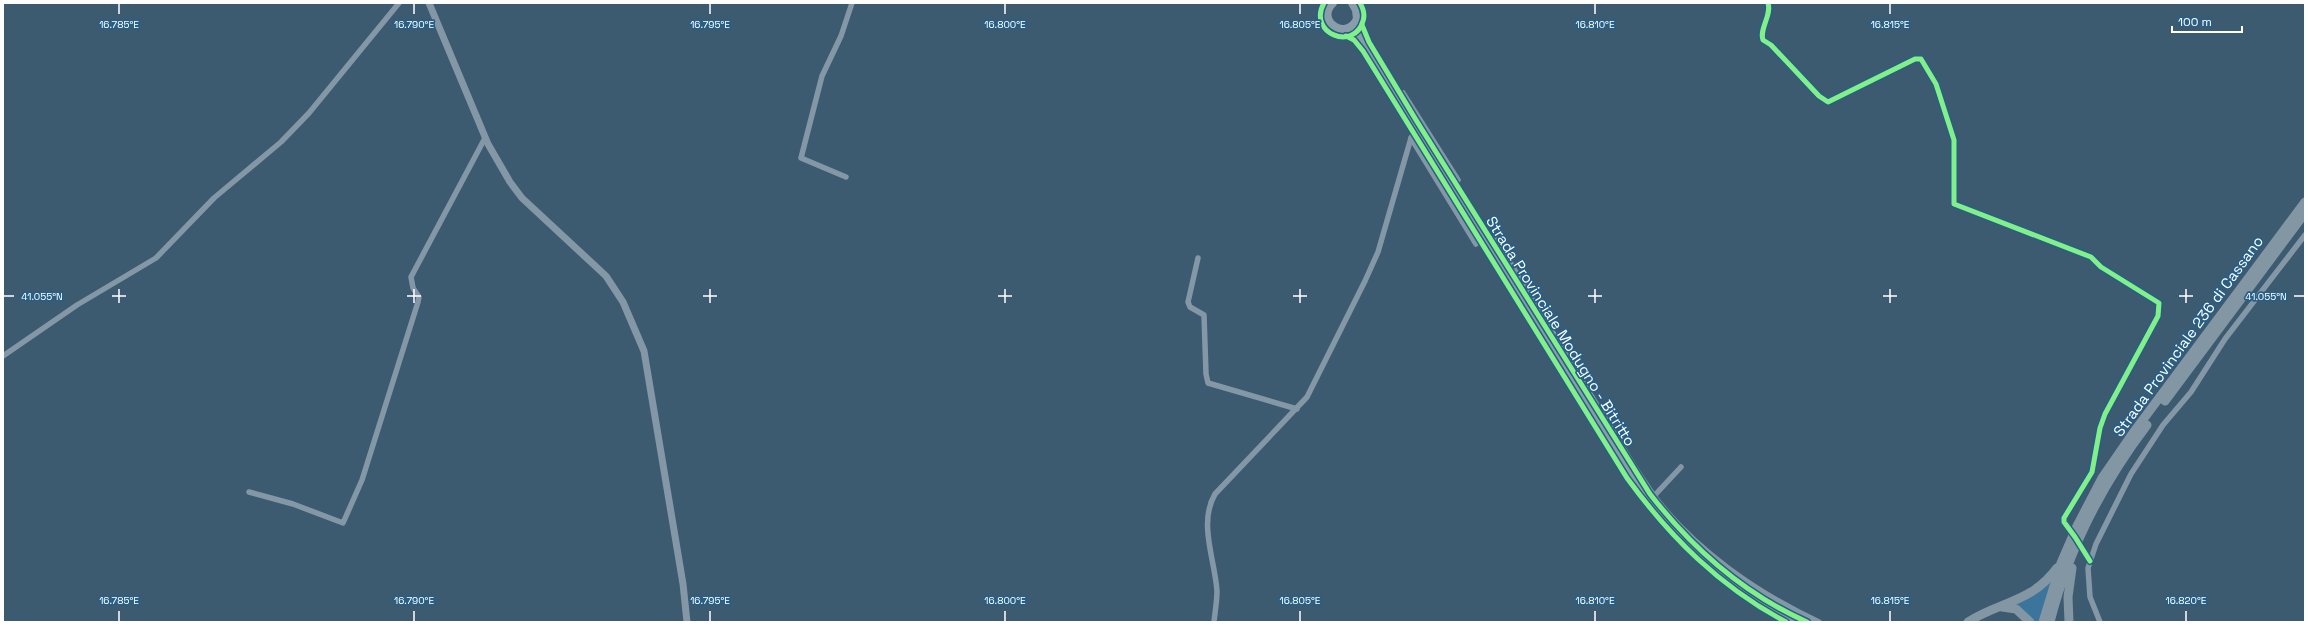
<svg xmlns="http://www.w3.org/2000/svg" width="2308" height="625" viewBox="0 0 2308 625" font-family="'Space Grotesk',sans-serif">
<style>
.green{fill:#3c759c}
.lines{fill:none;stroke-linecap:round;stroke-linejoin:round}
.minor{stroke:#8497a6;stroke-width:5.5}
.tertiary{stroke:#8497a6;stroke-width:7}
.secondary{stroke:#8a9dab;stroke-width:8}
.trunk{stroke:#8396a4;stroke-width:9}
.cycleway-casing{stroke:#275f86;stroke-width:8}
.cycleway{stroke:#82f089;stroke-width:5}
.ticks{fill:none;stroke:#fff;stroke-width:1.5}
.labels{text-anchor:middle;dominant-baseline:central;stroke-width:3.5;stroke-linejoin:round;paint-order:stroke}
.street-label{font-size:15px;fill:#fff;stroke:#275f86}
.ticks-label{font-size:10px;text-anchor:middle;fill:#fff;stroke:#275f86;stroke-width:3.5;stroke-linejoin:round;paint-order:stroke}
</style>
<rect width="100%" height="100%" fill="#3d5b70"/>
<!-- green -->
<path class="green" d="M 2051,581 L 2040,622 L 2033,622 L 2017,608 L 2016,603 Z"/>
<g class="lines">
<!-- minor -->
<g class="minor">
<path d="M 1768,3 C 1772,15 1759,29 1763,40 L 1771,45 L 1819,96 L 1828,102 L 1915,59 L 1921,59 L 1936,84 L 1954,140 L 1954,204 L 2091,257 L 2101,267 L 2159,303 L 2158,316 L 2105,414 L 2100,428 L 2092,472 L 2064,518 L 2064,522 L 2075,537 L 2090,561"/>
<path d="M 1403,93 L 1458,180"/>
<path d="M 1411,138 L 1476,244"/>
<path d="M 846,177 L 801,158 L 822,76 L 841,36 L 852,3"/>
<path d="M 1494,236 L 1634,466 L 1654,496"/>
<path d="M 1198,258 L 1188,302 L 1190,307 L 1204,315 L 1206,374 L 1208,383 L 1297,409"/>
<path d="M 3,356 L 77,305 L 156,258 L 214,198 L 281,142 L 309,113 L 399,3"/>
<path d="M 1681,467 L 1654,496 C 1695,550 1757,593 1819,622"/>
<path d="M 249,492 L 293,504 L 343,523 L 362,480 L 418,302 L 419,297 L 413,288 L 411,277 L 485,138"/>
<path d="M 1214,622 C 1215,612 1217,601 1217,591 C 1215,560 1198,523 1215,494 L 1307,397 L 1365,281 L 1378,252 L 1411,138 L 1416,129"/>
<path d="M 2100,622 L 2090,597 L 2088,568 L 2096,544 L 2131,474 L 2163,425 L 2191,392 L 2225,339 L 2305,235"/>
</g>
<!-- tertiary -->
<path class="tertiary" d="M 429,3 L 488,144 L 510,182 L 522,198 L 606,276 L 623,302 L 644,351 L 683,584 L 687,622"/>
<!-- secondary -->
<g class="secondary">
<path d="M 1333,3 C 1315,20 1346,42 1357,19 L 1356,10 L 1352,3"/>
<path d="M 1357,19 L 1363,43 L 1467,213 L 1645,496 C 1687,547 1736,593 1796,622"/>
<path d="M 1345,29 L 1363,43"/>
</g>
<!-- trunk -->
<g class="trunk">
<path d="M 2165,401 L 2305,213"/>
<path d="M 2002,607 L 2016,609 L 2030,622"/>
<path d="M 1968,622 C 2001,601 2031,603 2057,568"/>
<path d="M 2043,622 L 2061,563 L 2077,526 L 2102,478 L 2133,433 L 2305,202"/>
<path d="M 2050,622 C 2068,551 2103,483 2147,425"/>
<path d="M 2069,622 L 2068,597 L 2072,568"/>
</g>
<!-- cycleway casing -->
<g class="cycleway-casing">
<g id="cycleway">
<path d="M 1324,3 C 1307,33 1354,52 1363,21 C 1365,15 1363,8 1360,3"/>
<path d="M 1768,3 C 1772,15 1759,29 1763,40 L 1771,45 L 1819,96 L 1828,102 L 1915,59 L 1921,59 L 1936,84 L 1954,140 L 1954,204 L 2091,257 L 2101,267 L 2159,303 L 2158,316 L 2105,414 L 2100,428 L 2092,472 L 2064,518 L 2064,522 L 2075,537 L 2090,561"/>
<path d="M 1362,25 L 1369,42 L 1416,120 L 1650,494 C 1692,548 1744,594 1807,622"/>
<path d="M 1346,36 L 1354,40 L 1363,51 L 1627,478 C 1670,537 1720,587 1786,622"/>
</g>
</g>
<!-- cycleway -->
<use href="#cycleway" class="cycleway"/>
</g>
<!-- ticks -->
<path class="ticks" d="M 119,4 L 119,14M 414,4 L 414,14M 710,4 L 710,14M 1005,4 L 1005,14M 1300,4 L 1300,14M 1595,4 L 1595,14M 1890,4 L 1890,14M 119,289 L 119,303M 414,289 L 414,303M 710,289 L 710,303M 1005,289 L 1005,303M 1300,289 L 1300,303M 1595,289 L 1595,303M 1890,289 L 1890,303M 2186,289 L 2186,303M 4,296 L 14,296M 112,296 L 126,296M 407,296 L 421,296M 703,296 L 717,296M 998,296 L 1012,296M 1293,296 L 1307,296M 1588,296 L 1602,296M 1883,296 L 1897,296M 2179,296 L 2193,296M 2294,296 L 2304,296M 119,611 L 119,621M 414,611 L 414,621M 710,611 L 710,621M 1005,611 L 1005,621M 1300,611 L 1300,621M 1595,611 L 1595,621M 1890,611 L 1890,621M 2186,611 L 2186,621"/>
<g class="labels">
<!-- street labels -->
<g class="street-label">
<text transform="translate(1561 331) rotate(58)">Strada Provinciale Modugno - Bitritto</text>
<text transform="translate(2188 336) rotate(-54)">Strada Provinciale 236 di Cassano</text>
</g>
</g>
<g class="ticks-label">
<text x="119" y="28">16.785°E</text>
<text x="414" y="28">16.790°E</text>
<text x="710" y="28">16.795°E</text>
<text x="1005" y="28">16.800°E</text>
<text x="1300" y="28">16.805°E</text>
<text x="1595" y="28">16.810°E</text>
<text x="1890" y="28">16.815°E</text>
<text x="42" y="300">41.055°N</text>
<text x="2266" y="300">41.055°N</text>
<text x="119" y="604">16.785°E</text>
<text x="414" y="604">16.790°E</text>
<text x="710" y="604">16.795°E</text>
<text x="1005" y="604">16.800°E</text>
<text x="1300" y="604">16.805°E</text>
<text x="1595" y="604">16.810°E</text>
<text x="1890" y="604">16.815°E</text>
<text x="2186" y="604">16.820°E</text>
</g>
<!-- border -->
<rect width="2308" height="625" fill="none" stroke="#ffffff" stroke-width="8"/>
<!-- scale -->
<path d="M2172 26v6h70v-6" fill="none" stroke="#ffffff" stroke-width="2"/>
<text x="2178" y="26" font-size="12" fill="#ffffff" stroke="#275f86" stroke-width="3" paint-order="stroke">100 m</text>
</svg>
